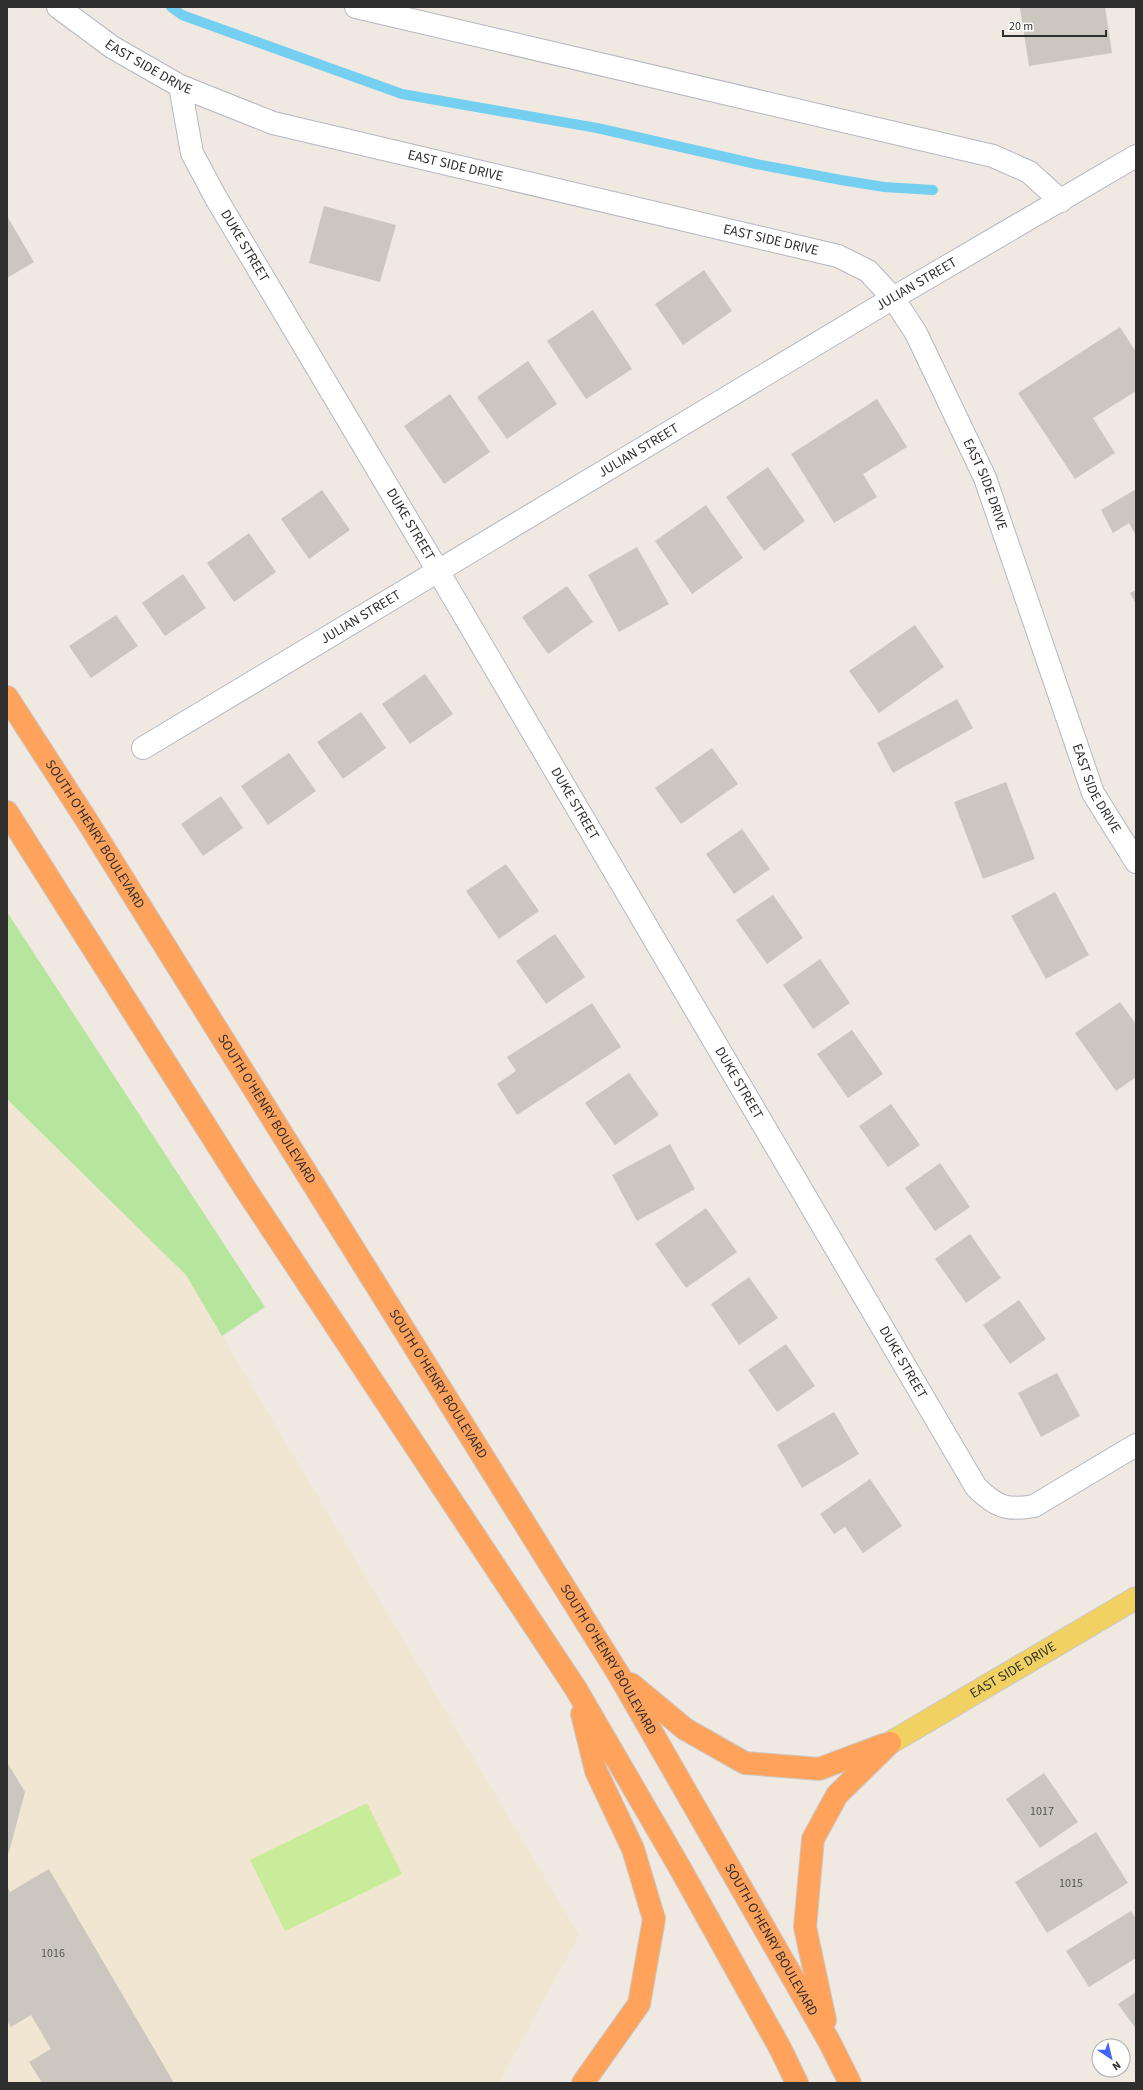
<svg xmlns="http://www.w3.org/2000/svg" width="1143" height="2090" viewBox="0 0 1143 2090" font-family="'Source Sans 3',sans-serif">
<style>
.education{fill:#f0e6d1}
.green{fill:#b6e59e}
.pitch{fill:#c9ec9a}
.lines{fill:none;stroke-linecap:round;stroke-linejoin:round}
.stream{stroke:#75cff0;stroke-width:10}
.building{fill:#cbc7bf}
.street-casing{stroke:#b4b7c1;stroke-width:24}
.primary-casing{stroke:#c9c9c9;stroke-width:24}
.highway-casing{stroke:#c9c9c9;stroke-width:24}
.street{stroke:#fff;stroke-width:22}
.primary{stroke:#f2d163;stroke-width:22}
.highway{stroke:#ffa35c;stroke-width:22}
.labels{text-anchor:middle;dominant-baseline:central;stroke-width:3;stroke-linejoin:round;paint-order:stroke}
.number-label{font-size:12px;fill:#555452}
.street-label{font-size:14px;fill:#2e2e2e;stroke:#fff}
</style>
<rect width="100%" height="100%" fill="#efe9e1"/>
<!-- education -->
<path class="education" d="M 7,1099 L 186,1275 L 579,1935 L 499,2083 L 7,2083 Z"/>
<!-- green -->
<path class="green" d="M 7,912 L 265,1307 L 222,1336 L 186,1275 L 7,1099 Z"/>
<!-- pitch -->
<path class="pitch" d="M 367,1803 L 402,1874 L 285,1931 L 250,1860 Z"/>
<g class="lines">
<!-- stream -->
<path class="stream" d="M 171,7 L 182,15 L 402,94 L 597,128 L 756,164 L 841,180 L 884,187 L 933,190"/>
</g>
<!-- building -->
<g class="building">
<path d="M 1105,7 L 1112,53 L 1029,66 L 1020,8 Z"/>
<path d="M 324,206 L 396,225 L 380,282 L 309,263 Z"/>
<path d="M 7,216 L 34,262 L 7,278 Z"/>
<path d="M 704,270 L 732,311 L 683,345 L 655,304 Z"/>
<path d="M 593,310 L 632,369 L 586,399 L 547,341 Z"/>
<path d="M 1120,327 L 1136,352 L 1136,391 L 1093,418 L 1115,453 L 1075,479 L 1018,393 Z"/>
<path d="M 528,361 L 557,404 L 507,439 L 477,397 Z"/>
<path d="M 450,394 L 490,452 L 444,484 L 404,426 Z"/>
<path d="M 877,399 L 907,447 L 863,474 L 877,497 L 834,523 L 791,454 Z"/>
<path d="M 768,467 L 805,521 L 764,551 L 726,497 Z"/>
<path d="M 1136,489 L 1136,536 L 1129,523 L 1113,533 L 1101,510 Z"/>
<path d="M 322,490 L 350,530 L 309,559 L 281,519 Z"/>
<path d="M 706,505 L 743,558 L 692,594 L 655,541 Z"/>
<path d="M 249,533 L 276,572 L 234,602 L 207,563 Z"/>
<path d="M 637,547 L 669,604 L 619,632 L 588,575 Z"/>
<path d="M 183,574 L 206,608 L 165,636 L 142,603 Z"/>
<path d="M 567,586 L 593,622 L 548,654 L 522,617 Z"/>
<path d="M 1136,590 L 1136,604 L 1130,593 Z"/>
<path d="M 116,615 L 138,646 L 91,678 L 69,646 Z"/>
<path d="M 915,625 L 944,667 L 879,713 L 849,671 Z"/>
<path d="M 425,674 L 453,714 L 410,744 L 382,704 Z"/>
<path d="M 957,699 L 973,728 L 893,773 L 877,743 Z"/>
<path d="M 361,712 L 386,748 L 343,779 L 317,742 Z"/>
<path d="M 712,748 L 738,784 L 681,824 L 655,788 Z"/>
<path d="M 289,753 L 316,791 L 268,825 L 241,786 Z"/>
<path d="M 1006,782 L 1035,859 L 983,879 L 954,802 Z"/>
<path d="M 221,796 L 243,828 L 203,856 L 181,824 Z"/>
<path d="M 742,829 L 770,869 L 734,894 L 706,854 Z"/>
<path d="M 506,864 L 539,911 L 499,939 L 466,891 Z"/>
<path d="M 1055,892 L 1089,955 L 1046,979 L 1011,916 Z"/>
<path d="M 773,895 L 803,938 L 767,964 L 736,920 Z"/>
<path d="M 555,934 L 585,977 L 546,1004 L 516,961 Z"/>
<path d="M 820,959 L 850,1003 L 813,1029 L 783,985 Z"/>
<path d="M 1120,1002 L 1136,1024 L 1136,1077 L 1116,1091 L 1075,1033 Z"/>
<path d="M 592,1003 L 621,1047 L 517,1115 L 497,1084 L 516,1071 L 507,1057 Z"/>
<path d="M 852,1030 L 883,1074 L 848,1098 L 817,1054 Z"/>
<path d="M 629,1073 L 659,1115 L 615,1145 L 585,1103 Z"/>
<path d="M 891,1104 L 920,1145 L 888,1167 L 859,1126 Z"/>
<path d="M 670,1144 L 695,1189 L 637,1221 L 612,1175 Z"/>
<path d="M 940,1163 L 970,1207 L 935,1231 L 905,1188 Z"/>
<path d="M 706,1208 L 737,1252 L 686,1288 L 655,1244 Z"/>
<path d="M 970,1234 L 1001,1278 L 966,1303 L 935,1259 Z"/>
<path d="M 749,1277 L 778,1318 L 739,1345 L 711,1304 Z"/>
<path d="M 1019,1300 L 1046,1339 L 1010,1364 L 983,1325 Z"/>
<path d="M 786,1344 L 815,1386 L 777,1412 L 748,1370 Z"/>
<path d="M 1057,1373 L 1080,1416 L 1041,1437 L 1018,1393 Z"/>
<path d="M 834,1412 L 859,1454 L 802,1488 L 777,1445 Z"/>
<path d="M 870,1479 L 902,1526 L 863,1553 L 845,1527 L 834,1534 L 820,1514 Z"/>
<path d="M 7,1762 L 25,1792 L 9,1852 L 7,1854 Z"/>
<path d="M 1044,1773 L 1078,1822 L 1040,1848 L 1006,1799 Z"/>
<path d="M 1096,1832 L 1128,1883 L 1047,1933 L 1015,1882 Z"/>
<path d="M 49,1869 L 174,2083 L 42,2083 L 29,2062 L 51,2049 L 31,2015 L 11,2027 L 7,2021 L 7,1886 L 10,1892 Z"/>
<path d="M 1131,1911 L 1136,1919 L 1136,1958 L 1089,1987 L 1066,1951 Z"/>
<path d="M 1136,1992 L 1136,2029 L 1118,2004 Z"/>
</g>
<g class="lines">
<!-- street casing -->
<g class="street-casing">
<g id="street">
<path id="s1" d="M 58,7 L 112,47 L 180,86 L 273,123 L 838,256 L 868,271 L 893,298 L 916,333 L 985,478 L 1093,793 L 1136,862"/>
<path d="M 356,7 L 993,156 L 1029,172 L 1061,201"/>
<path id="s2" d="M 180,86 L 192,153 L 216,198 L 438,571 L 976,1487 C 996,1507 1007,1511 1034,1506 L 1136,1445"/>
<path id="s3" d="M 143,748 L 893,298 L 1136,156"/>
</g>
</g>
<!-- primary casing -->
<g class="primary-casing">
<g id="primary">
<path id="s4" d="M 890,1743 L 1136,1598"/>
</g>
</g>
<!-- highway casing -->
<g class="highway-casing">
<g id="highway">
<path id="s5" d="M 7,697 L 89,824 L 619,1675 L 829,2041 L 850,2083"/>
<path d="M 7,812 L 246,1190 L 576,1689 L 680,1868 L 780,2048 L 797,2083"/>
<path d="M 631,1684 L 685,1729 L 745,1763 L 819,1769 L 883,1745"/>
<path d="M 582,1714 L 596,1771 L 633,1849 L 654,1919 L 639,2004 L 583,2083"/>
<path d="M 825,2020 L 805,1927 L 813,1839 L 837,1795 L 890,1743"/>
</g>
</g>
<!-- street -->
<use href="#street" class="street"/>
<!-- primary -->
<use href="#primary" class="primary"/>
<!-- highway -->
<use href="#highway" class="highway"/>
</g>
<g class="labels">
<!-- number labels -->
<g class="number-label">
<text x="1042" y="1811">1017</text>
<text x="1071" y="1883">1015</text>
<text x="53" y="1953">1016</text>
</g>
<!-- street labels -->
<g class="street-label">
<text stroke="none"><textPath href="#s1" startOffset="109">EAST SIDE DRIVE</textPath></text>
<text stroke="none"><textPath href="#s1" startOffset="433">EAST SIDE DRIVE</textPath></text>
<text stroke="none"><textPath href="#s1" startOffset="757">EAST SIDE DRIVE</textPath></text>
<text stroke="none"><textPath href="#s2" startOffset="175">DUKE STREET</textPath></text>
<text stroke="none"><textPath href="#s3" startOffset="902">JULIAN STREET</textPath></text>
<text stroke="none"><textPath href="#s3" startOffset="578">JULIAN STREET</textPath></text>
<text stroke="none"><textPath href="#s1" startOffset="1105">EAST SIDE DRIVE</textPath></text>
<text stroke="none"><textPath href="#s2" startOffset="499">DUKE STREET</textPath></text>
<text stroke="none"><textPath href="#s3" startOffset="254">JULIAN STREET</textPath></text>
<text stroke="none"><textPath href="#s1" startOffset="1429">EAST SIDE DRIVE</textPath></text>
<text stroke="none"><textPath href="#s2" startOffset="823">DUKE STREET</textPath></text>
<text stroke="none"><textPath href="#s5" startOffset="163">SOUTH O'HENRY BOULEVARD</textPath></text>
<text stroke="none"><textPath href="#s2" startOffset="1147">DUKE STREET</textPath></text>
<text stroke="none"><textPath href="#s5" startOffset="487">SOUTH O'HENRY BOULEVARD</textPath></text>
<text stroke="none"><textPath href="#s2" startOffset="1471">DUKE STREET</textPath></text>
<text stroke="none"><textPath href="#s5" startOffset="811">SOUTH O'HENRY BOULEVARD</textPath></text>
<text stroke="none"><textPath href="#s5" startOffset="1135">SOUTH O'HENRY BOULEVARD</textPath></text>
<text stroke="none"><textPath href="#s4" startOffset="143">EAST SIDE DRIVE</textPath></text>
<text stroke="none"><textPath href="#s5" startOffset="1459">SOUTH O'HENRY BOULEVARD</textPath></text>
</g>
</g>
<!-- border -->
<rect width="1143" height="2090" fill="none" stroke="#2e2e2e" stroke-width="16"/>
<!-- north arrow -->
<g transform="translate(1111 2058) rotate(145)"><circle r="19" fill="#ffffff" stroke="#ababab"/>
<path d="M0-3L7 15L0 10L-7 15Z" fill="#4264fb"/>
<text y="-6" font-size="11" font-weight="bold" text-anchor="middle" fill="#2e2e2e">N</text>
</g>
<!-- scale -->
<path d="M1003 30v6h103v-6" fill="none" stroke="#2e2e2e" stroke-width="2"/>
<text x="1009" y="30" font-size="12" fill="#2e2e2e" stroke="#ffffff" stroke-width="3" paint-order="stroke">20 m</text>
</svg>
